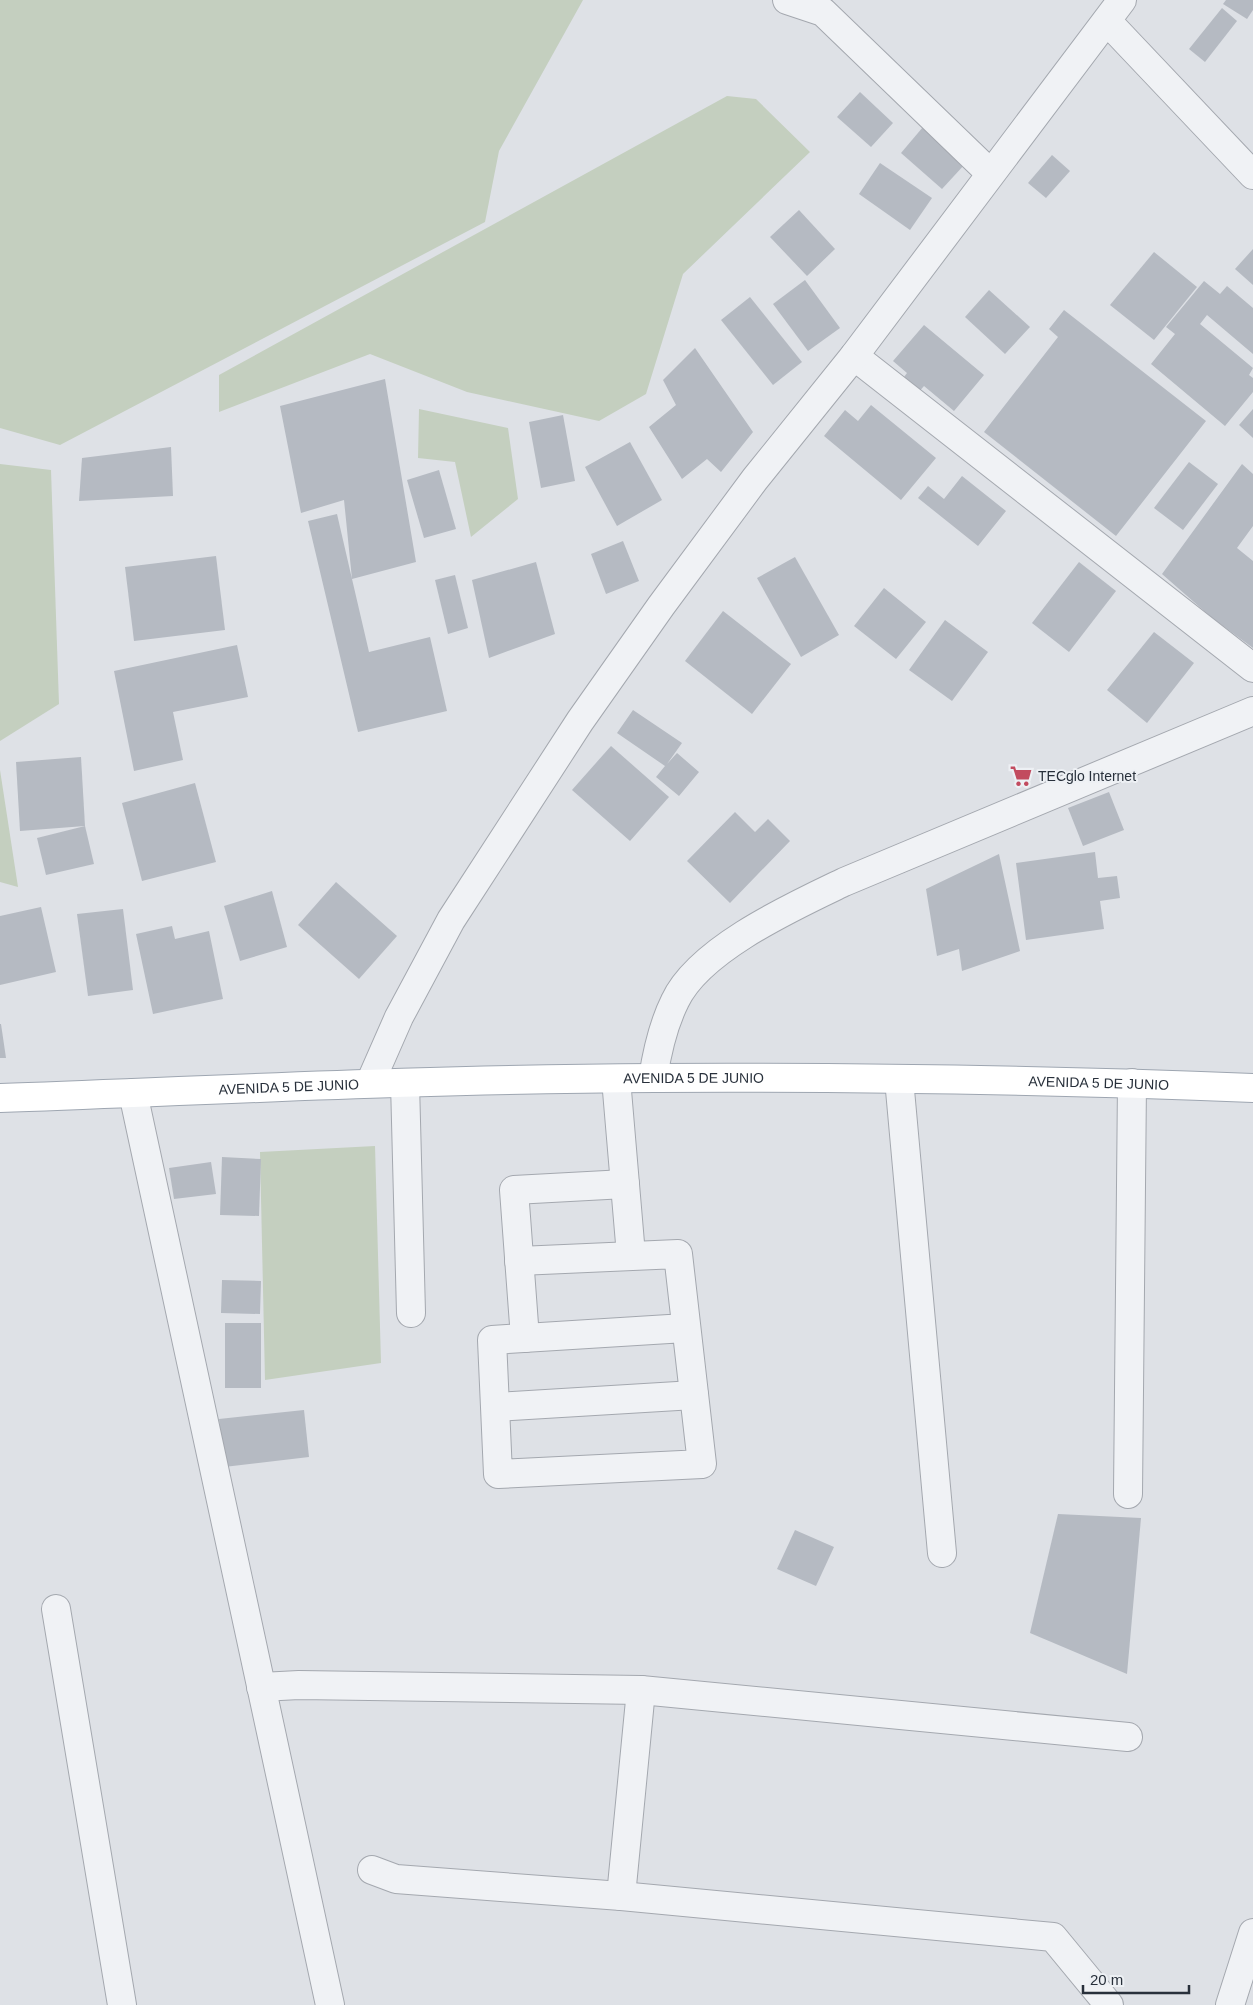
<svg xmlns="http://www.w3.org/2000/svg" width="1253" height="2005" viewBox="0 0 1253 2005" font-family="Arial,sans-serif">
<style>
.green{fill:#c4cfbf}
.building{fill:#b5bac2}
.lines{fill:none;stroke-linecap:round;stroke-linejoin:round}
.minor-casing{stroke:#a4a8af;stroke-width:30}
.major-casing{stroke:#9ea6b1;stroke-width:30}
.minor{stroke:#f0f2f5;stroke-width:28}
.major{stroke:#fff;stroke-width:28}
.labels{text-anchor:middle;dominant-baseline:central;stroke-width:4;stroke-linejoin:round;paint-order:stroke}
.poi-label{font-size:14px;fill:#28303b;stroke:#edf0f4;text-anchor:start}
.street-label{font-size:14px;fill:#28303b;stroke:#edf0f4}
</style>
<rect width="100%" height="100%" fill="#dee1e6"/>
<!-- green -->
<g class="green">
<path d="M 0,0 L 583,0 L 499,151 L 485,222 L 60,445 L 0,428 Z"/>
<path d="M 727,96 L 756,99 L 810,152 L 683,274 L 646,394 L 599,421 L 467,392 L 370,354 L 219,412 L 219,375 Z"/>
<path d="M 419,409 L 508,428 L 518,499 L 471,537 L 455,462 L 418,458 Z"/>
<path d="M 0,464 L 51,470 L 59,704 L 0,741 Z"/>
<path d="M 0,770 L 18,887 L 0,882 Z"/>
<path d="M 375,1146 L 381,1363 L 265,1380 L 260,1152 Z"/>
</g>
<!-- building -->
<g class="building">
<path d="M 1226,0 L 1253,0 L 1253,10 L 1247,19 L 1223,4 Z"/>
<path d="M 1222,8 L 1237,21 L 1205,62 L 1189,49 Z"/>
<path d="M 860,92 L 893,123 L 871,147 L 837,117 Z"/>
<path d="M 923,127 L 965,164 L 942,189 L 901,153 Z"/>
<path d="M 1052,155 L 1070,171 L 1046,198 L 1028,183 Z"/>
<path d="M 880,163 L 932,198 L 910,230 L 859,194 Z"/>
<path d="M 799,210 L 835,249 L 807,276 L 770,237 Z"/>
<path d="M 1253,249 L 1253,285 L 1235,269 Z"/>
<path d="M 1154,252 L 1197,287 L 1154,340 L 1110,305 Z"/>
<path d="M 805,280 L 840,328 L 808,351 L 773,304 Z"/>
<path d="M 1204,281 L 1220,294 L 1227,286 L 1253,308 L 1253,354 L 1207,315 L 1200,324 L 1253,368 L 1249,375 L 1253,378 L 1253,392 L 1225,426 L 1151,364 L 1175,334 L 1166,327 Z"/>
<path d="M 989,290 L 1030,327 L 1005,354 L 965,317 Z"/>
<path d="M 750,297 L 802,362 L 773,385 L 721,320 Z"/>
<path d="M 1064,310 L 1206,421 L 1116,536 L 984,432 L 1058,337 L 1049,329 Z"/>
<path d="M 924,325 L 984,375 L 954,411 L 924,386 L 917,394 L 901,381 L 907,373 L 893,361 Z"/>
<path d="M 695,348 L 753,432 L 721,472 L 707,459 L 682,479 L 649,427 L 676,405 L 663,380 Z"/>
<path d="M 385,379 L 416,562 L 352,579 L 369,652 L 430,637 L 447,711 L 358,732 L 308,521 L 337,514 L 352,579 L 344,500 L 301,513 L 280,406 Z"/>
<path d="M 871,405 L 936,458 L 901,500 L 824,436 L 845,410 L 858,421 Z"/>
<path d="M 1253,409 L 1253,438 L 1239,425 Z"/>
<path d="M 563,415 L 575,481 L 541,488 L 529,422 Z"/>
<path d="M 630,442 L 662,500 L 617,526 L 585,467 Z"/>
<path d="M 171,447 L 173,496 L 79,501 L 82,458 Z"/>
<path d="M 1189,462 L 1218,484 L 1183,530 L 1154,508 Z"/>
<path d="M 1242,464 L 1253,474 L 1253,526 L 1237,548 L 1253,561 L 1253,648 L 1211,617 L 1162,574 Z"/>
<path d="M 439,470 L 456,529 L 424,538 L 407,480 Z"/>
<path d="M 962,476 L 1006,511 L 978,546 L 918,498 L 928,486 L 944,499 Z"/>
<path d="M 623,541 L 639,581 L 606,594 L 591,554 Z"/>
<path d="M 216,556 L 225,630 L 134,641 L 125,567 Z"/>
<path d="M 795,557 L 839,635 L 801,657 L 757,578 Z"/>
<path d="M 536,562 L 555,634 L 489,658 L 472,580 Z"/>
<path d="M 1079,562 L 1116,591 L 1069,652 L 1032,623 Z"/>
<path d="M 455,575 L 468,628 L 448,634 L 435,580 Z"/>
<path d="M 884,588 L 926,622 L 896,659 L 854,626 Z"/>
<path d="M 723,611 L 791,664 L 752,714 L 685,661 Z"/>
<path d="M 945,620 L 988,652 L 952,701 L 909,670 Z"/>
<path d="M 1154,632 L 1194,663 L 1147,723 L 1107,690 Z"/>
<path d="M 237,645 L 248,697 L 173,712 L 183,760 L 134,771 L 114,671 Z"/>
<path d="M 633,710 L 682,743 L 667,764 L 677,753 L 699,772 L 679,796 L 656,777 L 665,766 L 617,733 Z"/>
<path d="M 611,746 L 669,797 L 630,841 L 572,790 Z"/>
<path d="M 81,757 L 85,826 L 20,831 L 16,762 Z"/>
<path d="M 195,783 L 216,862 L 142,881 L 122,803 Z"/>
<path d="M 1109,792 L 1124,830 L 1083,846 L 1068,808 Z"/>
<path d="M 735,812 L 755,832 L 768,819 L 790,841 L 730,903 L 687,861 Z"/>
<path d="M 85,826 L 94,864 L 46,875 L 37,838 Z"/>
<path d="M 1095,852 L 1098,878 L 1117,876 L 1120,898 L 1100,901 L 1104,929 L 1026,940 L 1016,863 Z"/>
<path d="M 999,854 L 1020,951 L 962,971 L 959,949 L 937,956 L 926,889 Z"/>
<path d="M 336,882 L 397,936 L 359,979 L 298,925 Z"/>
<path d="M 272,891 L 287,947 L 240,961 L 224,906 Z"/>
<path d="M 41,907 L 56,972 L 0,985 L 0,916 Z"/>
<path d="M 123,909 L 133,990 L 88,996 L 77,914 Z"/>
<path d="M 172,926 L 175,939 L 209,931 L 223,999 L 153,1014 L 136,934 Z"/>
<path d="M 0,1024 L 1,1024 L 6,1058 L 0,1058 Z"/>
<path d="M 222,1157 L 261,1159 L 259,1216 L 220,1215 Z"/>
<path d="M 211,1162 L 216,1194 L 174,1199 L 169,1168 Z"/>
<path d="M 222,1280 L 261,1281 L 260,1314 L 221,1313 Z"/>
<rect x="225" y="1323" width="36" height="65"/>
<path d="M 304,1410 L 309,1457 L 224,1467 L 219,1419 Z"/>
<path d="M 1058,1514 L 1141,1518 L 1127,1674 L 1030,1633 Z"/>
<path d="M 795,1530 L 834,1547 L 816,1586 L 777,1569 Z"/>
</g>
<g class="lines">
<!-- minor casing -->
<g class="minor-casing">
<g id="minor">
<path d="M 787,0 L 823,12 L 990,173"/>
<path d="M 1107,21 L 1253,175"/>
<path d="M 854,356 L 1253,668"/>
<path d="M 653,1078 C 657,1052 663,1025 675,1001 C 699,949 794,906 844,882 L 1253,711"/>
<path d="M 616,1079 L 631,1255"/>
<path d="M 899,1079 L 942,1553"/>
<path d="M 370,1083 L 399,1017 L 451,920 L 580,721 L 661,606 L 755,479 L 854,356 L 1122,0"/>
<path d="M 405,1083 L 411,1313"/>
<path d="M 133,1093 L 330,2005"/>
<path d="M 519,1261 L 678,1254 L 702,1464 L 498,1474 L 492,1340 L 685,1328"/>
<path d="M 525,1338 L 514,1190 L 625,1184"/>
<path d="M 496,1407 L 694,1395"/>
<path d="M 1128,1494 L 1132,1083"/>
<path d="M 56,1609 L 122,2005"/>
<path d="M 261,1687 L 299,1685 L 641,1690 L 1128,1737"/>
<path d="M 372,1870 L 396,1879 L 621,1896 L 1053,1937 L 1109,2005"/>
<path d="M 621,1896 L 641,1690"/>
<path d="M 1230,2005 L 1253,1933"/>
</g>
</g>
<!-- major casing -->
<g class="major-casing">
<g id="major">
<path id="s1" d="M 0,1098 C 218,1090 436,1079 655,1078 C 854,1077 1054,1080 1253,1088"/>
</g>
</g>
<!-- minor -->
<use href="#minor" class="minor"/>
<!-- major -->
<use href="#major" class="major"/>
</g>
<!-- icons -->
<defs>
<g id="supermarket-bare" transform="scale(1.725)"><path d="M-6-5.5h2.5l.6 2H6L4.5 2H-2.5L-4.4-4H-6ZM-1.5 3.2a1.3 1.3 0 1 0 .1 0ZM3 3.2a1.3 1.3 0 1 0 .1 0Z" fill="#c24b5f" stroke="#edf0f4" stroke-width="2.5" paint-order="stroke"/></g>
</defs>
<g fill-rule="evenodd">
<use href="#supermarket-bare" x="1021" y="776"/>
</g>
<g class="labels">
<!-- poi labels -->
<g class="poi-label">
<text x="1038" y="776">TECglo Internet</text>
</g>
<!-- street labels -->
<g class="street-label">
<text stroke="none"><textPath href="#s1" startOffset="694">AVENIDA 5 DE JUNIO</textPath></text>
<text stroke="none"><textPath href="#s1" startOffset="1099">AVENIDA 5 DE JUNIO</textPath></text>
<text stroke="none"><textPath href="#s1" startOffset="289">AVENIDA 5 DE JUNIO</textPath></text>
</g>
</g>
<!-- scale -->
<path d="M1083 1985v8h106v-8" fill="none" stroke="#28303b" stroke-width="2.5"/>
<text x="1090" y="1985" font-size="15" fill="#28303b" stroke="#edf0f4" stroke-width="4" paint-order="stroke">20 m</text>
</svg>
